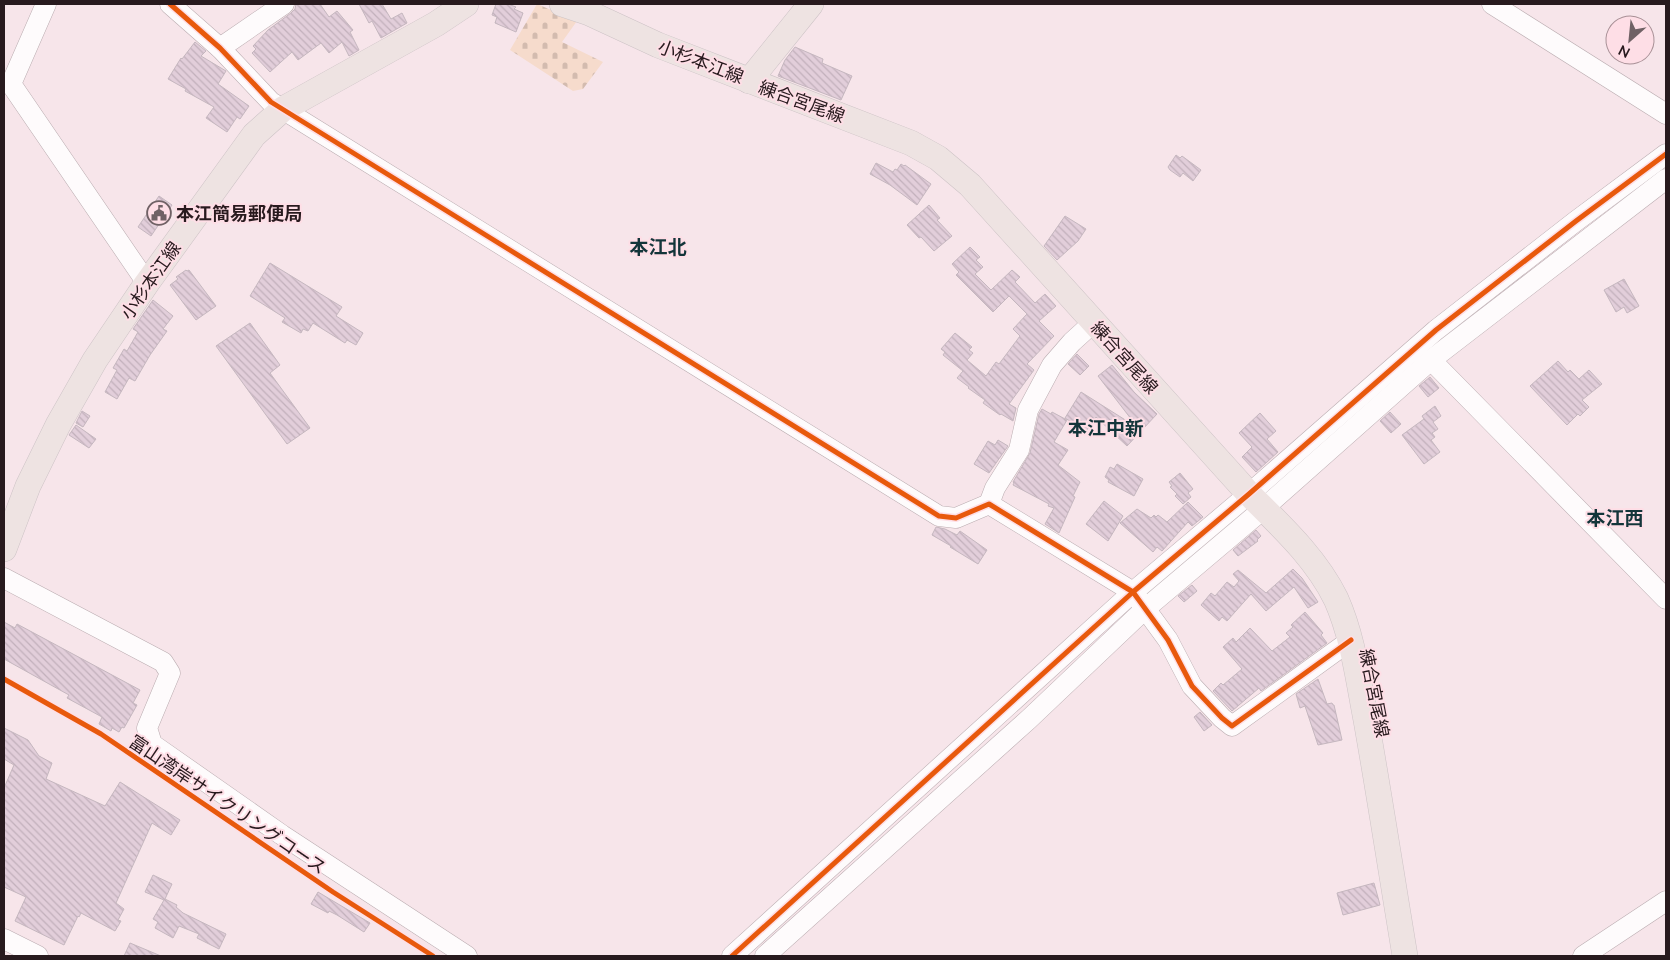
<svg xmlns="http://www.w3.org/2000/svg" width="1670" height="960" viewBox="0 0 1670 960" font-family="Lato,'Noto Sans JP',sans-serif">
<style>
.cemetery{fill:url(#cemetery-stones)}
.building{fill:url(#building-back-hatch);stroke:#c5b7bf}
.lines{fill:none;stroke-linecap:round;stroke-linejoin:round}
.minor-casing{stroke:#baacb0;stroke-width:21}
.major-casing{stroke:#cdc3c6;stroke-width:26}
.minor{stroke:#fefbfc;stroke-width:20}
.major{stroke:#eee3e2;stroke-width:25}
.cycleway-casing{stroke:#fedee6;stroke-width:8}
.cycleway{stroke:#e8590c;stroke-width:5}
.labels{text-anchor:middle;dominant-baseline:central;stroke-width:4;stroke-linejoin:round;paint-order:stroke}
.street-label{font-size:18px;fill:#281a1e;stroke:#fedee6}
.poi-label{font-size:18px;font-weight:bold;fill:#281a1e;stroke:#fedee6;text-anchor:start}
.neighbourhood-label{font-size:19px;font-weight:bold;fill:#13353a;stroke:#fedee6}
</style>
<defs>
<pattern id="cemetery-stones" width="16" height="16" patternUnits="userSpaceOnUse" patternTransform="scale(1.25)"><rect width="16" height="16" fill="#f6dbcc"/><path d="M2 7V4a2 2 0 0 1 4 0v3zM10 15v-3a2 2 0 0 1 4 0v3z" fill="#d3bbaf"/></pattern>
<pattern id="building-back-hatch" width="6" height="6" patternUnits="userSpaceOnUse" patternTransform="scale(1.25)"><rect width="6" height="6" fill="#e2ceda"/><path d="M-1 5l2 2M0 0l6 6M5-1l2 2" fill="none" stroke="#c2b0bb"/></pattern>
</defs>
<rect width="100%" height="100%" fill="#f7e5ea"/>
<!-- cemetery -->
<path class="cemetery" d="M 537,4 L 577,21 L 562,42 L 603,62 L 583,89 L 573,91 L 510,50 Z"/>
<!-- building -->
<g class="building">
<path d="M 296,4 L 320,4 L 329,17 L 337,11 L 353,30 L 350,32 L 359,50 L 349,56 L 342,42 L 329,53 L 321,43 L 298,60 L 292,52 L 270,72 L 252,53 L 256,49 L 253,46 L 268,30 L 291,13 L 295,9 Z"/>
<path d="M 359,4 L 382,4 L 391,19 L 402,13 L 407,23 L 381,38 L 372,21 L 369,23 Z"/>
<path d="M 496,4 L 508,4 L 516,7 L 514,9 L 523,13 L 516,32 L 495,23 L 497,17 L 492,15 Z"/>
<path d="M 195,42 L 206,51 L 201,56 L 226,71 L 218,84 L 249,106 L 240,119 L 237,117 L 227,132 L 206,118 L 214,107 L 185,91 L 186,89 L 168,79 L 181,58 L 182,59 Z"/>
<path d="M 795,47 L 823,59 L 822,63 L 852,76 L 841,100 L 778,76 L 785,60 Z"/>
<path d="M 1176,155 L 1180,158 L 1182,156 L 1201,170 L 1193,181 L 1183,173 L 1180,177 L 1170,170 L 1168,167 Z"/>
<path d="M 876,163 L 893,172 L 895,169 L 897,170 L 901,164 L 904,166 L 905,165 L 931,184 L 917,205 L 890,185 L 870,174 Z"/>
<path d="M 159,196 L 172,205 L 151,236 L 138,227 Z"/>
<path d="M 929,205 L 940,218 L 937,220 L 952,236 L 934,251 L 921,237 L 919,238 L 907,225 Z"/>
<path d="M 1065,216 L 1086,229 L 1078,241 L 1057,260 L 1044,246 Z"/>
<path d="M 970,247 L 980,257 L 976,260 L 983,267 L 975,274 L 991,290 L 1012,270 L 1020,277 L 1015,282 L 1035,303 L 1045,294 L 1056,306 L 1039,321 L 1054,336 L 1027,364 L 1034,370 L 1009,404 L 1016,408 L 1013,421 L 1001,414 L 1000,415 L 983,403 L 985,400 L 968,388 L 969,387 L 957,378 L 963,371 L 943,355 L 945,352 L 941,349 L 955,333 L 972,347 L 969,350 L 973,353 L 967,360 L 986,376 L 996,362 L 999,364 L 1020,336 L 1013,329 L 1027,314 L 1009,296 L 993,312 L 956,275 L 959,272 L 952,264 Z"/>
<path d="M 270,263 L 342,307 L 336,316 L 363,333 L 356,345 L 347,340 L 345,343 L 313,323 L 308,331 L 303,329 L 301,333 L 282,322 L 285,318 L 250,296 Z"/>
<path d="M 186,270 L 187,271 L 189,270 L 216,306 L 196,320 L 170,285 L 178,279 L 176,277 Z"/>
<path d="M 1624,279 L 1639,306 L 1627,313 L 1624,307 L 1616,312 L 1604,290 Z"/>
<path d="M 153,300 L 173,316 L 163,329 L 167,331 L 150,355 L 135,381 L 129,378 L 117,399 L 105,392 L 117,370 L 113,368 L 124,349 L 127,351 L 138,332 L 133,329 Z"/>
<path d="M 250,323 L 280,365 L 270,373 L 310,428 L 287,444 L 216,346 Z"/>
<path d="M 1077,354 L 1089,366 L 1080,375 L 1068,364 Z"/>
<path d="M 1558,361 L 1568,372 L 1570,370 L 1579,379 L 1589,370 L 1602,384 L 1582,400 L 1589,407 L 1580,416 L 1578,414 L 1567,425 L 1530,386 Z"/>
<path d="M 1112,365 L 1134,392 L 1157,414 L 1127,446 L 1096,417 L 1086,431 L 1065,418 L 1081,392 L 1138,428 L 1098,376 Z"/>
<path d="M 1430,377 L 1439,388 L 1428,397 L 1419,386 Z"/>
<path d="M 1435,406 L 1441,416 L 1433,422 L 1438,429 L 1432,433 L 1435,437 L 1431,440 L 1440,452 L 1424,464 L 1402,435 L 1424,419 L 1422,416 Z"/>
<path d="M 1042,409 L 1051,414 L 1052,412 L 1067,420 L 1054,442 L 1068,450 L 1058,465 L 1080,482 L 1073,496 L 1075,497 L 1059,533 L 1045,524 L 1054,508 L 1048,506 L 1049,504 L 1013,485 L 1014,483 L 1013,482 L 1030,453 L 1039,414 Z"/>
<path d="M 82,411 L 90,416 L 83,427 L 76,423 Z"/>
<path d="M 1390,412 L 1401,424 L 1391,433 L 1380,421 Z"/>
<path d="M 1260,413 L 1276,431 L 1267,439 L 1278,452 L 1256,472 L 1242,457 L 1252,447 L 1239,433 Z"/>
<path d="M 76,425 L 96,439 L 89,448 L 69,435 Z"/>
<path d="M 998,440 L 1008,446 L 989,473 L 974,464 L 988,441 L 995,445 Z"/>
<path d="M 1117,464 L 1143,479 L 1134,496 L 1108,482 L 1109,480 L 1105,477 L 1110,467 L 1114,469 Z"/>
<path d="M 1180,473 L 1193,489 L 1188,493 L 1191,497 L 1183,504 L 1175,496 L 1177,494 L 1170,487 L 1172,486 L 1169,482 Z"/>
<path d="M 1104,501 L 1123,516 L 1108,541 L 1086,524 Z"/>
<path d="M 1188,502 L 1203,517 L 1192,526 L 1188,522 L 1162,551 L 1157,547 L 1153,552 L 1120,523 L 1137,509 L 1151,518 L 1154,515 L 1156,517 L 1158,515 L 1167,522 Z"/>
<path d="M 936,527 L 945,529 L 957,535 L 960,531 L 987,550 L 978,564 L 950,547 L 951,546 L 932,535 Z"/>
<path d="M 1256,530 L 1261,536 L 1257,540 L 1258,541 L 1238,556 L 1233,550 Z"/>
<path d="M 1293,569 L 1302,578 L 1318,602 L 1308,608 L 1294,587 L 1266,611 L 1251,594 L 1227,621 L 1222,617 L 1219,621 L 1201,605 L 1211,593 L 1215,596 L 1227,582 L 1234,587 L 1239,581 L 1233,574 L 1238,570 L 1266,593 Z"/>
<path d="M 1192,585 L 1197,591 L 1184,602 L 1178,596 Z"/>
<path d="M 1305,612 L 1323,633 L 1321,635 L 1327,643 L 1261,691 L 1259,688 L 1232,711 L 1213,691 L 1221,683 L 1223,685 L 1242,669 L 1223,647 L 1233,638 L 1236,642 L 1250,628 L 1272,651 L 1290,637 L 1286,633 L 1293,627 L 1291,625 Z"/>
<path d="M 4,622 L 15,628 L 17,624 L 140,690 L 133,703 L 137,705 L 124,728 L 122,727 L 119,732 L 112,728 L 111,731 L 99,724 L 102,717 L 67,698 L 69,695 L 4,659 Z"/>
<path d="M 1318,679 L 1327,704 L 1332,703 L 1333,705 L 1334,705 L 1342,740 L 1318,745 L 1305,706 L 1300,708 L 1296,694 Z"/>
<path d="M 1200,712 L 1212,725 L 1204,731 L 1194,717 Z"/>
<path d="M 4,728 L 28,740 L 39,756 L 52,763 L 46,779 L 105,806 L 120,782 L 180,820 L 171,835 L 152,823 L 116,903 L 124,909 L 118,920 L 121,921 L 115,931 L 81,913 L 79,917 L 78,916 L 64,945 L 15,921 L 26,897 L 4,887 L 4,788 L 14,765 L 4,759 Z"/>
<path d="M 153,875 L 172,884 L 165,899 L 177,905 L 176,907 L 183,913 L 226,934 L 219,949 L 197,938 L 199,934 L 179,926 L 173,938 L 155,928 L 158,922 L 153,919 L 164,900 L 145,892 Z"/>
<path d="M 1374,883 L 1380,905 L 1343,915 L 1337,893 Z"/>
<path d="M 318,892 L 370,923 L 364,932 L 337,915 L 329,911 L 328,913 L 311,904 Z"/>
<path d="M 130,943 L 161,956 L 124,956 Z"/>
</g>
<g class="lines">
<!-- minor casing -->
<g class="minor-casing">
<g id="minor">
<path d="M 46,4 L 11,84 L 147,283"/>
<path d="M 170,4 L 220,48 L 271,102 L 939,516 L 956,518 L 989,504 L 1133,592 L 1168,640 L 1192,686 L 1222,718 L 1232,726 L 1351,640"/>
<path d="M 1492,4 L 1666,114"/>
<path d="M 220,48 L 284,4"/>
<path d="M 1431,360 L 1666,599"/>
<path d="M 989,504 L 995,488 L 1019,450 L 1028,410 L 1052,365 L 1072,342 L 1094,322"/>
<path d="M 4,578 L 163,662 L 170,673 L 147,728 L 152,744 L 282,835 L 467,956"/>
<path d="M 4,939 L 38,956"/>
<path d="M 732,956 L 1133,592 L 1249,494 L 1436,330 L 1576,221 L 1666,154"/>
<path d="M 765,956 L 1029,719 L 1145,609 L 1255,516 L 1431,360 L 1666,179"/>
<path d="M 1583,956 L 1666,901"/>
</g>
</g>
<!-- major casing -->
<g class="major-casing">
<g id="major">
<path d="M 562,4 L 589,13 L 658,45 L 911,143 L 938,158 L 970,185 L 1249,494 C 1281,526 1316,558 1336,599 C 1353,637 1358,679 1366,720 C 1380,799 1392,878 1405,956"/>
<path d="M 749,81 L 811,4"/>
<path d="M 4,549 L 28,486 L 58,425 L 95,360 L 147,283 L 254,135 L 283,109 L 436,24 L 466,4"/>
</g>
</g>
<!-- minor -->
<use href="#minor" class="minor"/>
<!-- major -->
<use href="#major" class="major"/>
<!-- cycleway casing -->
<g class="cycleway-casing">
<g id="cycleway">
<path d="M 170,4 L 220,48 L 271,102 L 939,516 L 956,518 L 989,504 L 1133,592 L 1168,640 L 1192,686 L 1222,718 L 1232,726 L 1351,640"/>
<path d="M 4,679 L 101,734 L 333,892 L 433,956"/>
<path d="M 732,956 L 1133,592 L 1249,494 L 1436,330 L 1576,221 L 1666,154"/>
</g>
</g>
<!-- cycleway -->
<use href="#cycleway" class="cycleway"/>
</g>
<!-- icons -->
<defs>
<g id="civic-ring" transform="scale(1.25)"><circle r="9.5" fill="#fedee6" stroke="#706165" stroke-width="1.5"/><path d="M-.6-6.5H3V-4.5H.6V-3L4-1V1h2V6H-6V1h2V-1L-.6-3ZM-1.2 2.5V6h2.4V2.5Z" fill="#706165"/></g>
</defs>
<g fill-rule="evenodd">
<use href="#civic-ring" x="159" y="213"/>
</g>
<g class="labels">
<!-- street labels -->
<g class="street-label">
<text transform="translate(701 61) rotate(21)">小杉本江線</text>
<text transform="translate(802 101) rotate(20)">練合宮尾線</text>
<text transform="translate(150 280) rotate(-55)">小杉本江線</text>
<text transform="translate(1125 357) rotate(48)">練合宮尾線</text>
<text transform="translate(1375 693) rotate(79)">練合宮尾線</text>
<text transform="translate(228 804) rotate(34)">富山湾岸サイクリングコース</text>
</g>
<!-- poi labels -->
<g class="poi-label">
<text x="176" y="213">本江簡易郵便局</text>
</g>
<!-- neighbourhood labels -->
<g class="neighbourhood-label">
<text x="658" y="246">本江北</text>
<text x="1106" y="427">本江中新</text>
<text x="1615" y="517">本江西</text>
</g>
</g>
<!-- border -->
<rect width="1670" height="960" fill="none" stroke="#281a1e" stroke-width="10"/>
<!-- north arrow -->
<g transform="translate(1630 40) rotate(207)"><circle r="24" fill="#fedee6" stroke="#a89096"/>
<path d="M0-4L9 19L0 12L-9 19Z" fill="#706165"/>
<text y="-8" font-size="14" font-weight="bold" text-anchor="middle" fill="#281a1e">N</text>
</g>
</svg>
